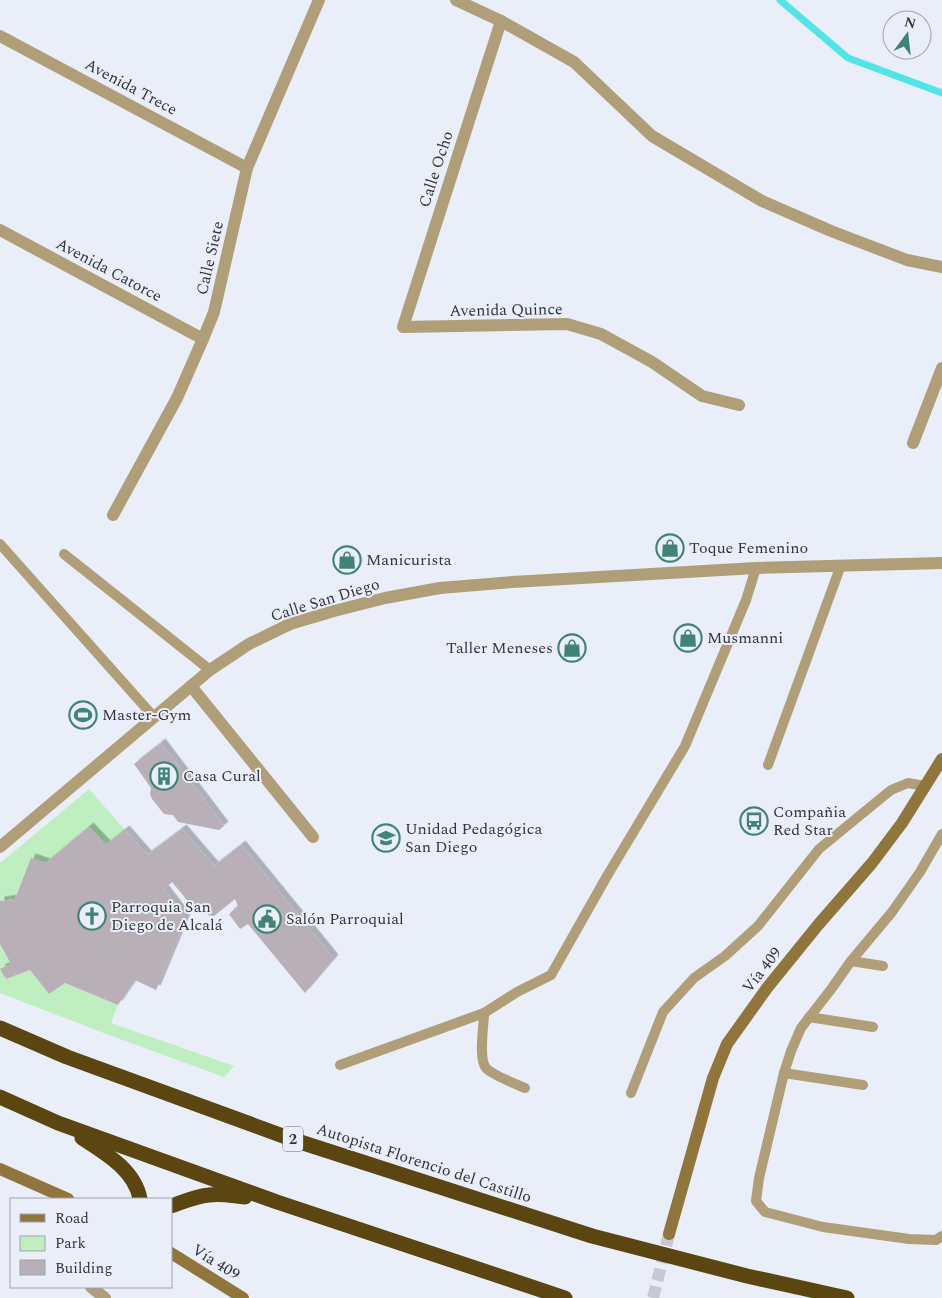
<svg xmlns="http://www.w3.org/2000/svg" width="942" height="1298" viewBox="0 0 942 1298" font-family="Spectral,serif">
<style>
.green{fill:#bfeec0}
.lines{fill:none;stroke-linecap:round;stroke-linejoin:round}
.stream{stroke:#51e5e8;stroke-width:7}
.building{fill:#b8afb7;filter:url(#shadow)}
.secondary-tunnel{stroke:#c6c9d3;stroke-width:12;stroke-dasharray:12 6;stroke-linecap:butt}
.lane{stroke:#af9e78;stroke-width:10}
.street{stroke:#af9e78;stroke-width:12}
.secondary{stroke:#90763c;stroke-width:12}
.highway{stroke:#5b4510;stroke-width:15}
.labels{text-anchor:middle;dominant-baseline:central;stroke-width:4;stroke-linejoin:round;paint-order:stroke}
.shield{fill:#eaeef9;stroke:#6b6c73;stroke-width:1}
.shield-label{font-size:15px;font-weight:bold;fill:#34353a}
.street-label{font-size:16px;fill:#34353a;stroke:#eaeef9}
.poi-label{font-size:16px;fill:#34353a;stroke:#eaeef9;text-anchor:start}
</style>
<defs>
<filter id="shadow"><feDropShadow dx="4.5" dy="-4.5" stdDeviation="0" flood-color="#0004"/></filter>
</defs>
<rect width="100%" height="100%" fill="#eaeef9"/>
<!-- green -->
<g class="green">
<path d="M 89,789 L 125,830 L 106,845 L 89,827 L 46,863 L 31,859 L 15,899 L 0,901 L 0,863 Z"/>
<path d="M 0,944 L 11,964 L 1,969 L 6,979 L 30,970 L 49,994 L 65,983 L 118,1005 L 111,1023 L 234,1066 L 224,1077 L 109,1035 L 0,993 Z"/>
</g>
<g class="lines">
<!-- stream -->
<path class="stream" d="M 780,0 L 848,58 L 942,93"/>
</g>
<!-- building -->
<g class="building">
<path d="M 161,743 L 224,826 L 219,830 L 178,822 L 173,815 L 164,814 L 152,799 L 150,794 L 151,788 L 134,764 Z"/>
<path d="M 89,827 L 106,845 L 125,830 L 147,855 L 182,829 L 214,866 L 241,845 L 334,959 L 305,993 L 248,924 L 240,929 L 229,914 L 238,906 L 235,899 L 214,916 L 208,915 L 202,907 L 197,912 L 172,882 L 164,889 L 186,918 L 156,990 L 135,980 L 118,1005 L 65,983 L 49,994 L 30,970 L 6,979 L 0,969 L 11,964 L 0,944 L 0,901 L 15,899 L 31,858 L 46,863 Z"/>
</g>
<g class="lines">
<!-- secondary-tunnel -->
<path class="secondary-tunnel" d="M 653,1298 L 669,1234"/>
<!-- lane -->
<g class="lane">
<path d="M 0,544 L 154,717"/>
<path d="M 64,554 L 210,670"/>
<path d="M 768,765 L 841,565"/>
<path d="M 942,834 L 920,872 L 892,912 L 851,961 L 832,988 L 801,1028 L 791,1051 L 784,1073 L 759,1178 L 756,1201 L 765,1212 L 823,1227 L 909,1239 L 936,1240 L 942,1236"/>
<path d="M 851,961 L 883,966"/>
<path d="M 484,1013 C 484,1025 478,1059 486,1068 C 492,1075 516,1084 525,1088"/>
<path d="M 809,1017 L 873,1027"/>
<path d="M 340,1065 L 484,1013 L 517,992 L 551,975 L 607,876 L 685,746 L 746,600 L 756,568"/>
<path d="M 784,1073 L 863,1085"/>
<path d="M 631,1093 L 663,1012 L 694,978 L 725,956 L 758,926 L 819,849 L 891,790 L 908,783 L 925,786"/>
</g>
<!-- street -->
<g class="street">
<path d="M 456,0 L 501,21 L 574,62 L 652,136 L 762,201 L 831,231 L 907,260 L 942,267"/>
<path d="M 501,21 L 403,327 L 567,324 L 601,334 L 652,362 L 702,396 L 739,405"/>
<path d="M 0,36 L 247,168"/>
<path d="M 0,230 L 203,339"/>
<path d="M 913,443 L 942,368"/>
<path d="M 113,515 L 177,398 L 203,339 L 214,312 L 247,168 L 319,0"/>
<path d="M 191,686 L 313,837"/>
<path d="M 0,847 L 210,670 L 249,644 L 290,624 L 334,611 L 385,598 L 440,588 L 512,582 L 756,568 L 942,563"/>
<path d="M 91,1287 L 105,1298"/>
</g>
<!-- secondary -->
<g class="secondary">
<path d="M 0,1169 L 68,1199"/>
<path d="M 669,1234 L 713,1078 L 727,1044 L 767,988 L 818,925 L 872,863 L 902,823 L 942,759"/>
<path d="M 171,1253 L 243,1298"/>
</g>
<!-- highway -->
<g class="highway">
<path d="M 0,1028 L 67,1057 L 294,1140 L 592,1236 L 747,1276 L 847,1298"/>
<path d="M 0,1097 L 58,1123 L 277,1202 L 565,1298"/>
<path d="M 82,1138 C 105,1153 135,1170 140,1199"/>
<path d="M 171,1206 C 183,1202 196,1196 209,1195 C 221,1193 233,1196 245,1197"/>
</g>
</g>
<!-- icons -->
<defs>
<g id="shop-ring" transform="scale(1.4375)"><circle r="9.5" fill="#eaeef9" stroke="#418374" stroke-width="1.5"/><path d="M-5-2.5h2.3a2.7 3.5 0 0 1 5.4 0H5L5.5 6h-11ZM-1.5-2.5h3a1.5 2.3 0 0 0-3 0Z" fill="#418374"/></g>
<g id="stadium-ring" transform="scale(1.4375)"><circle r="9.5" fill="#eaeef9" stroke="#418374" stroke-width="1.5"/><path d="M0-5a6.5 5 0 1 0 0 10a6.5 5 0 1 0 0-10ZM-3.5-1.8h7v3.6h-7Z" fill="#418374"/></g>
<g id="building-ring" transform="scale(1.4375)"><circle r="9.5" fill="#eaeef9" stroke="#418374" stroke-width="1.5"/><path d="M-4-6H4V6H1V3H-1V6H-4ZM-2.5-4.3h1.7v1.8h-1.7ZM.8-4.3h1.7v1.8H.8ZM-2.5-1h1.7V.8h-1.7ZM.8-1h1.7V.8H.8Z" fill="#418374"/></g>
<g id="bus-ring" transform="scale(1.4375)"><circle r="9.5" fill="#eaeef9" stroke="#418374" stroke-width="1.5"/><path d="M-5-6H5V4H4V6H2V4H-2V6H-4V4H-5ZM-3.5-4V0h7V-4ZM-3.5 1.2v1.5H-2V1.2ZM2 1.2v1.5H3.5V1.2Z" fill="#418374"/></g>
<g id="school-ring" transform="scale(1.4375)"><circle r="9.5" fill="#eaeef9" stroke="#418374" stroke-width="1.5"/><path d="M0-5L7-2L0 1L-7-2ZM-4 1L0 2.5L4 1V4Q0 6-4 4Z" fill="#418374"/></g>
<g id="church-ring" transform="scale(1.4375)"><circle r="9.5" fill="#eaeef9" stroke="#418374" stroke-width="1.5"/><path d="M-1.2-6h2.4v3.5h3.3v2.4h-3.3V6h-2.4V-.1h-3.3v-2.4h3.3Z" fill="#418374"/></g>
<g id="civic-ring" transform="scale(1.4375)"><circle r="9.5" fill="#eaeef9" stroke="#418374" stroke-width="1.5"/><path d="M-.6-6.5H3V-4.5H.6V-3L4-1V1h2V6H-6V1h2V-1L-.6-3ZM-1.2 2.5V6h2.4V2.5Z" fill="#418374"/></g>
</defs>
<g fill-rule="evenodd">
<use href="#shop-ring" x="670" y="548"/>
<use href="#shop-ring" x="347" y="560"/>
<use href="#shop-ring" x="688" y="638"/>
<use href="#shop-ring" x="572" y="648"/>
<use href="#stadium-ring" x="83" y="715"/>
<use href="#building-ring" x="164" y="776"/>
<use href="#bus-ring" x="754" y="821"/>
<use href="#school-ring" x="386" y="838"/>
<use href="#church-ring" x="92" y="916"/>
<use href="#civic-ring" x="267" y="919"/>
</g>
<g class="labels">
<!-- shield labels -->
<rect class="shield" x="283" y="1126.5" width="20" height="25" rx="4"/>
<g class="shield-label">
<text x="293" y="1139">2</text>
</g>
<!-- street labels -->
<g class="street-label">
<text transform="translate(131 87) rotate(28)">Avenida Trece</text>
<text transform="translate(436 169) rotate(-72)">Calle Ocho</text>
<text transform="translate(210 258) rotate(-77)">Calle Siete</text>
<text transform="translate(109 270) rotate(28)">Avenida Catorce</text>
<text transform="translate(506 310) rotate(-1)">Avenida Quince</text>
<text transform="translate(325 600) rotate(-17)">Calle San Diego</text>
<text transform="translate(762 970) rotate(-52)">Vía 409</text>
<text transform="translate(424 1163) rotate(18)">Autopista Florencio del Castillo</text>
<text transform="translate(216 1262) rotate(32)">Vía 409</text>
</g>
<!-- poi labels -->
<g class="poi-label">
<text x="689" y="548">Toque Femenino</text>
<text x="366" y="560">Manicurista</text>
<text x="707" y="638">Musmanni</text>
<text x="553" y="648" text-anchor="end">Taller Meneses</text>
<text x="102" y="715">Master-Gym</text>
<text x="183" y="776">Casa Cural</text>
<text x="773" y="812">Compañia<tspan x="773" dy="18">Red Star</tspan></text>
<text x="405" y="829">Unidad Pedagógica<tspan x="405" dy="18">San Diego</tspan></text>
<text x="111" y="907">Parroquia San<tspan x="111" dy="18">Diego de Alcalá</tspan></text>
<text x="286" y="919">Salón Parroquial</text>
</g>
</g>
<!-- legend -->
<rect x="10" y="1198" width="162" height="90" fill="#eaeef9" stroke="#a1a4ad"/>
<rect x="20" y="1214" width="25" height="8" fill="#90763c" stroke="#a1a4ad"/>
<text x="55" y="1223" font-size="15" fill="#34353a">Road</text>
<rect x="20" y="1236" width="25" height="15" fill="#bfeec0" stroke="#a1a4ad"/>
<text x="55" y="1248" font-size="15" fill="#34353a">Park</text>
<rect x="20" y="1260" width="25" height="15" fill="#b8afb7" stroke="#a1a4ad"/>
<text x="55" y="1273" font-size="15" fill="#34353a">Building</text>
<!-- north arrow -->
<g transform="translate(907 35) rotate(15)"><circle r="24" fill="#eaeef9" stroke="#a1a4ad"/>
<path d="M0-4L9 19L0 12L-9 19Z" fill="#418374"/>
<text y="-8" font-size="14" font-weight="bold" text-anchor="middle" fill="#34353a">N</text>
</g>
</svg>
